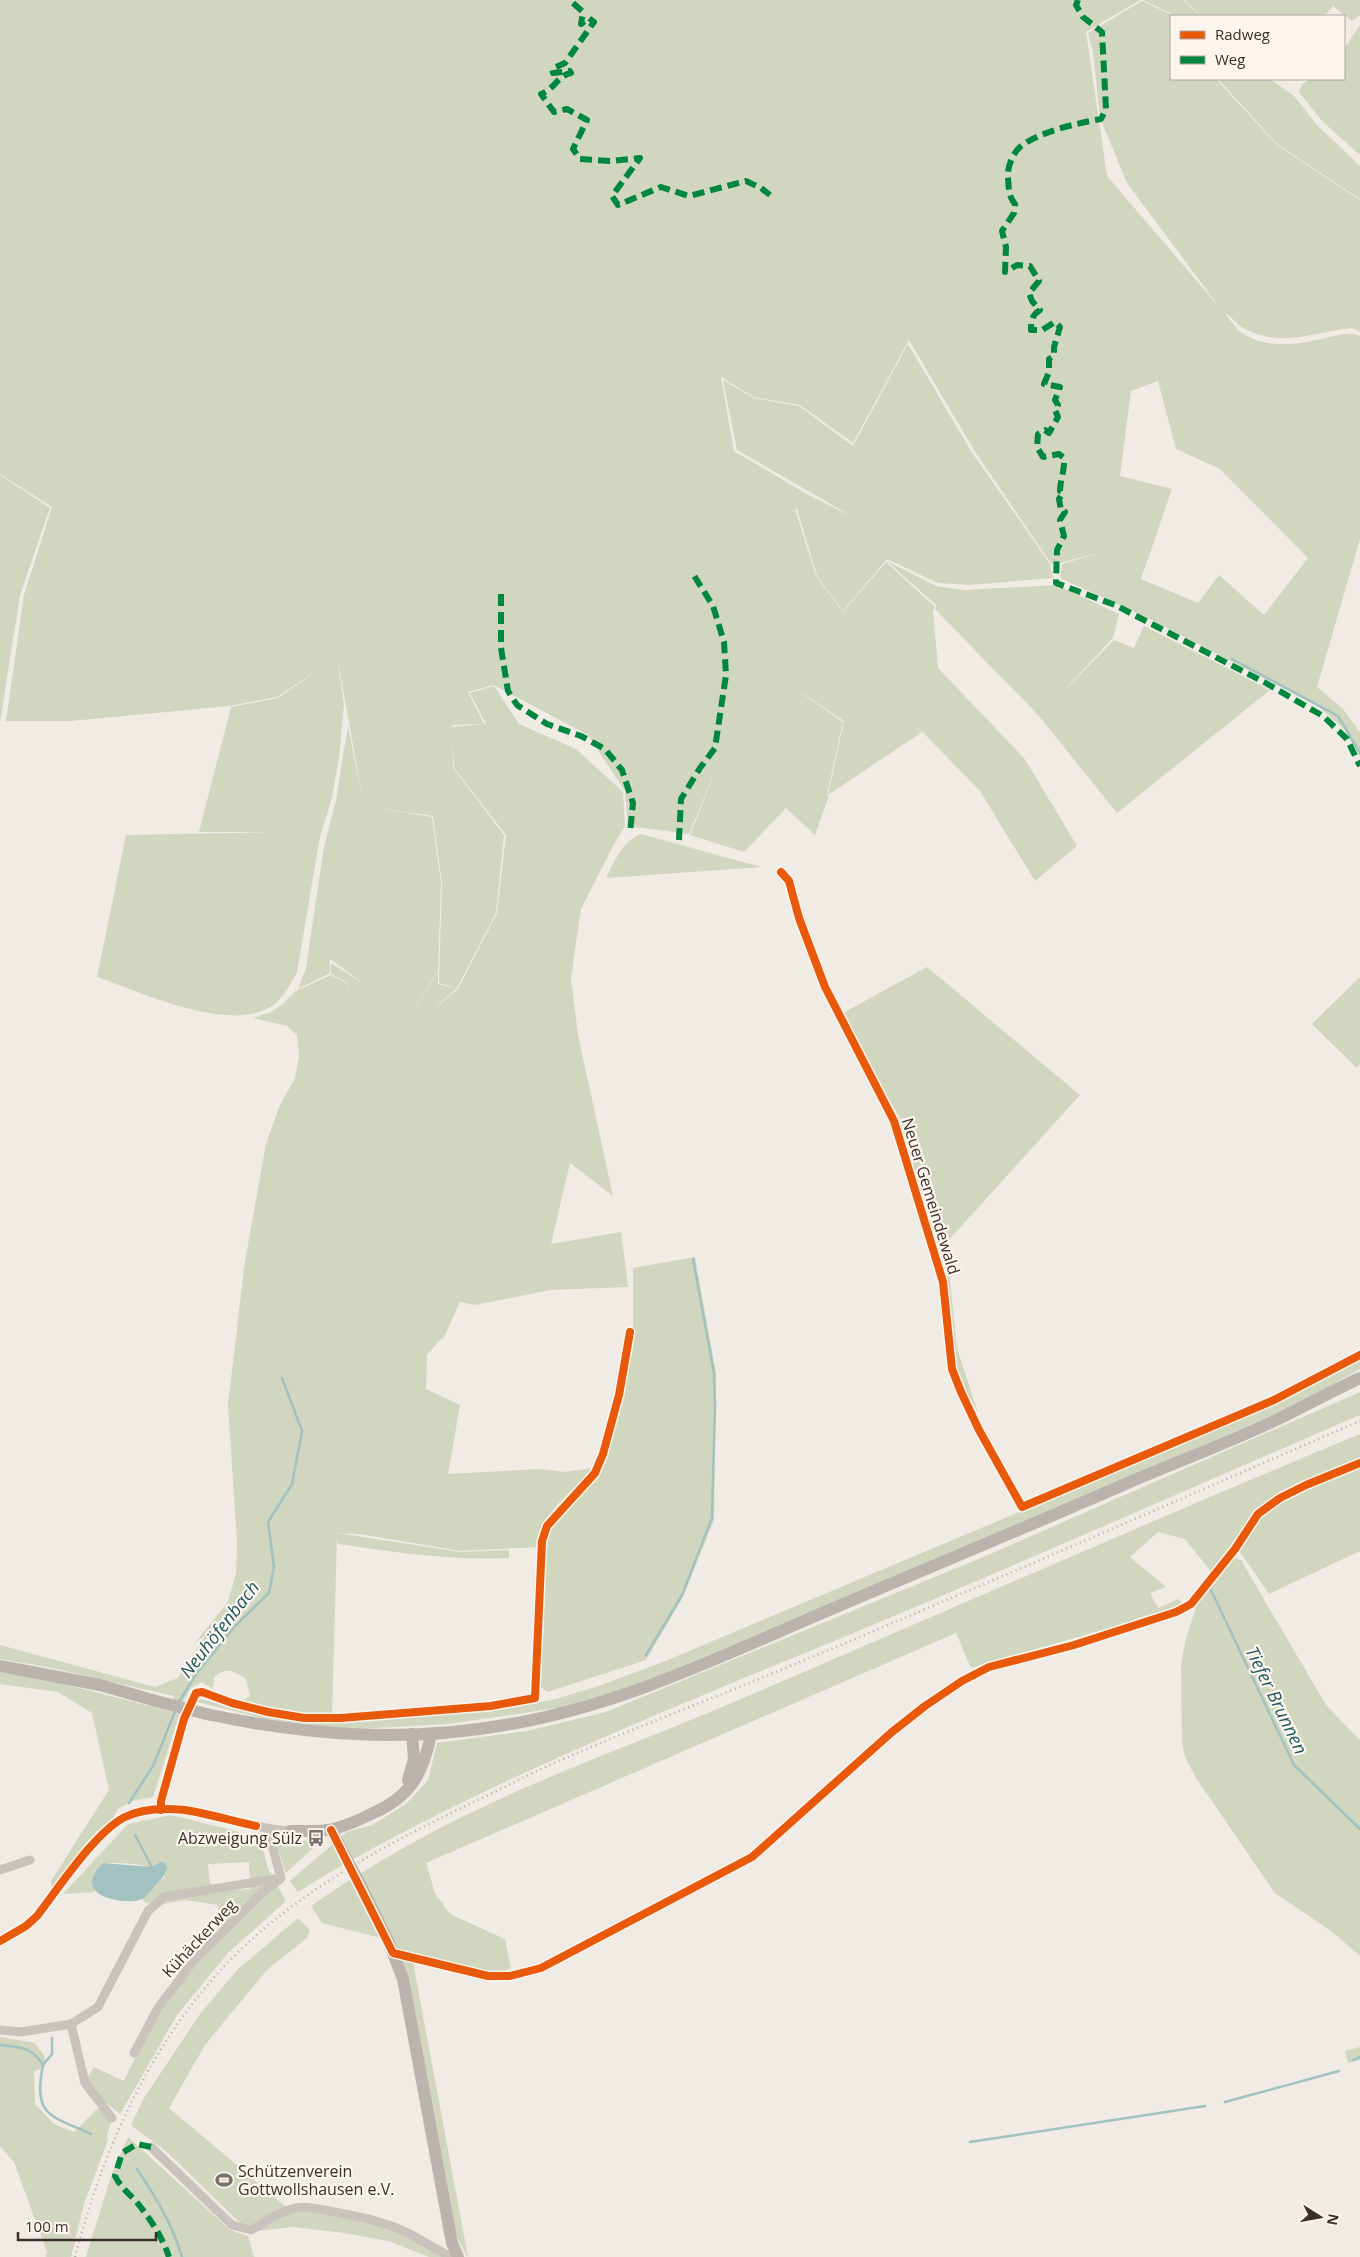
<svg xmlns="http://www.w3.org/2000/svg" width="1360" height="2257" viewBox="0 0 1360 2257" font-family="'Open Sans',sans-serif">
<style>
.green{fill:#d1d6bf;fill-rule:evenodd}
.water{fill:#a1c2c1}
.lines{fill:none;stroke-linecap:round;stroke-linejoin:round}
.stream{stroke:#a1c2c1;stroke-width:2.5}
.street{stroke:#c9c3be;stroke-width:9}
.secondary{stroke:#bab3ae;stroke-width:12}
.rail{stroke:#b1aca8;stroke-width:2.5;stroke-dasharray:1 4;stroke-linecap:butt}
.secondary-bridge{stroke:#bab3ae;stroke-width:12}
.quiet{stroke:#00873e;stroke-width:6;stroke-dasharray:12 6;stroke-linecap:butt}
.cycleway-casing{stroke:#fbf5ee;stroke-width:11}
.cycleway{stroke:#e8590c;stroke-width:8}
.labels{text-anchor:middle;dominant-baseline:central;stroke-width:4.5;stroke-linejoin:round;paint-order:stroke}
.street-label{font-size:16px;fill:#3b302b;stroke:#fbf5ee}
.poi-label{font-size:16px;fill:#3b302b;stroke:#fbf5ee;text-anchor:end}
.water-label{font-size:18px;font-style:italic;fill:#1f5a5e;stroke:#fbf5ee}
</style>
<rect width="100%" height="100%" fill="#f0ebe5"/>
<!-- green -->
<g class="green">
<path d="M 0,0 L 1140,0 L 1086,32 L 1107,176 L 1220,308 L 1127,183 L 1100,118 L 1093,52 L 1088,33 L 1142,1 L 1170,14 L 1171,79 L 1216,79 L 1277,145 L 1360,200 L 1360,332 L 1352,328 C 1314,332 1282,348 1245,329 C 1237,325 1231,316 1224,312 C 1231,321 1236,330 1247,336 C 1271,349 1302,344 1326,338 C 1338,335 1349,331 1360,336 L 1360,539 L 1317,687 L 1343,709 L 1360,732 L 1360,756 L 1345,730 L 1319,707 L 1150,619 L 1060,578 L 1062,564 L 1102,552 L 1052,565 L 974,450 L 909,340 L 853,443 L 800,405 L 754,397 L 721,377 L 734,451 L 805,493 L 853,517 L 737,450 L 723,380 L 754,398 L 799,406 L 853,446 L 908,344 L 971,451 L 1050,564 L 1053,578 L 969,585 L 938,583 L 887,559 L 843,611 L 817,576 L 797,509 L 795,509 L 816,576 L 843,612 L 886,562 L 935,607 L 933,611 L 938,668 L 1024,758 L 1077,846 L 1035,881 L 980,791 L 906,715 L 922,732 L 828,795 L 844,721 L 786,683 L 843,722 L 827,795 L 829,796 L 815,835 L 786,808 L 744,852 L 690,835 L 724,749 L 689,834 L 628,826 L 625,791 L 588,735 L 494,685 L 468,692 L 484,724 L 452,725 L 452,727 L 486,724 L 470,693 L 494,686 L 519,724 L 576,749 L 623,792 L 625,826 L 614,844 L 581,909 L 571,978 L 578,1035 L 613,1196 L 570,1163 L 551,1244 L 621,1232 L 628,1287 L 550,1290 L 475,1305 L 460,1302 L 444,1337 L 439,1341 L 427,1355 L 426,1389 L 460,1405 L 448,1474 L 540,1469 L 565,1472 L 593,1468 C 573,1494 539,1511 539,1547 L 461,1551 L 360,1534 L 337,1533 L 461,1552 L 509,1550 L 509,1558 C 451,1561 395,1552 338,1544 L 337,1537 L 332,1715 L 311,1715 L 242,1701 L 250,1696 L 246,1679 C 234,1671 225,1666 214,1678 L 213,1689 L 202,1682 L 191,1688 L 184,1700 L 153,1797 L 132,1801 L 118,1809 L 110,1823 L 52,1892 L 51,1881 L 109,1790 L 92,1713 L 58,1692 L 0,1684 L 0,1672 L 48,1680 L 169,1711 L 174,1696 L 47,1667 L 0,1659 L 0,1645 L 155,1687 L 178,1678 L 205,1636 L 230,1617 L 194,1644 L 228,1602 L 236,1573 L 237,1542 L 228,1404 L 245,1261 L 266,1144 L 279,1107 L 295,1078 L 299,1056 L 297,1035 L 287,1026 L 253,1018 L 271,1012 L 283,1004 L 296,991 L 331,975 L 346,983 L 355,1006 L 346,982 L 331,974 L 331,963 L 358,980 L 385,983 L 359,980 L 330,959 L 330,973 L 298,989 L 306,968 L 324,847 L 336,800 L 348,726 L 364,806 L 337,656 L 344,704 L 339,756 L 332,798 L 320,836 L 297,972 C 291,983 285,995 276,1003 C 234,1037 142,992 97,977 L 126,835 L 277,832 L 199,832 L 231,707 L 278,698 L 328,663 L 277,697 L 229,706 L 71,721 L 6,721 L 24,595 L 52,507 L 0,474 ZM 1158,381 L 1176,449 L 1220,469 L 1308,558 L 1264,615 L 1219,575 L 1198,603 L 1141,579 L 1172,489 L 1120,476 L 1131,391 ZM 452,736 L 454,768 L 506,835 L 497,913 L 458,989 L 429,1013 L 457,988 L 438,984 L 438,972 L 380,1063 L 438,971 L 441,883 L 432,817 L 370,807 L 433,816 L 442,883 L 439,983 L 457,988 L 496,913 L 504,835 L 453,768 Z"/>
<path d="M 1143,0 L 1184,0 L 1200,16 L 1173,16 L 1170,13 Z"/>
<path d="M 1185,0 L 1360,0 L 1360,15 L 1352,21 L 1333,6 L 1324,16 L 1201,16 Z"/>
<path d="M 1360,25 L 1360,155 L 1322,121 L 1299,92 C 1304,73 1328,79 1344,79 L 1344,49 Z"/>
<path d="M 1218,79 L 1270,79 L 1294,96 L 1317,125 L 1360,166 L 1360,199 L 1277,144 Z"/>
<path d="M 0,475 L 50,508 L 20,595 L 0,722 Z"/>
<path d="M 887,561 L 936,586 L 965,590 L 1057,585 L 1119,614 L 1113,638 L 1055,700 L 1114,640 L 1134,648 L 1144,626 L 1270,690 L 1117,813 L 1039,716 L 935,609 L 937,606 Z"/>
<path d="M 641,834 L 761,867 L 606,878 C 615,861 622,841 641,834 Z"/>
<path d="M 927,967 L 1080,1095 L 946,1243 L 957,1348 L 977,1410 L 958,1379 L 949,1296 L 939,1246 L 900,1129 L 903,1124 L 841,1014 Z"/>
<path d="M 1360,977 L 1360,1064 L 1357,1068 L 1312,1024 Z"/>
<path d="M 695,1257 L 716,1373 L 714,1520 L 683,1597 L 646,1660 L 548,1692 L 540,1687 L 548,1533 L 556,1517 L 601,1472 L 616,1426 L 629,1366 L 633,1331 L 633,1268 Z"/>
<path d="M 1360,1358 L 1360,1369 L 1298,1404 L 996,1536 L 644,1682 L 578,1705 L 448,1724 L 340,1730 L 262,1718 L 197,1702 L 200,1699 L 276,1717 L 318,1723 L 359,1720 L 513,1707 L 556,1699 L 601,1685 L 663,1662 L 1247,1416 L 1323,1380 L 1330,1374 Z"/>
<path d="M 1360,1392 L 1360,1415 C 1188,1489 1017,1565 844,1637 C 726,1685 609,1733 494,1787 C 426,1820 363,1851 298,1892 L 290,1881 L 347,1832 L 372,1825 L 406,1804 L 428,1780 L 437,1743 L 527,1731 L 606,1712 L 981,1558 Z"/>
<path d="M 1360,1434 L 1360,1551 L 1269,1594 L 1236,1546 L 1213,1574 L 1185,1539 L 1158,1532 L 1130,1557 L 1166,1587 L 1150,1593 L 1158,1608 L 1178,1599 L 1184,1604 L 1174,1609 L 971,1668 L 956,1633 L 426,1863 L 435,1893 L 450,1914 L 505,1939 L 511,1968 L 499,1973 L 468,1968 L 397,1949 L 389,1940 L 322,1923 L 311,1906 C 361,1871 425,1834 481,1808 C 566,1767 656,1736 743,1698 C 949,1610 1153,1520 1360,1434 Z"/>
<path d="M 1234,1558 L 1241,1560 L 1326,1705 L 1360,1740 L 1360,1956 L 1331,1931 L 1275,1893 L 1196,1778 L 1185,1757 L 1182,1742 L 1181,1666 L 1185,1642 L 1197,1604 Z"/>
<path d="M 171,1815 L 260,1837 L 268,1869 L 286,1901 L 228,1953 L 177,2015 L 120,2114 L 100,2098 L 87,2078 L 94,2067 L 124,2081 C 148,2028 178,1979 221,1938 L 218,1905 L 184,1900 L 164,1904 L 145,1903 L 142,1899 L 165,1876 C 145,1861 127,1864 103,1863 C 96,1871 91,1880 95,1892 L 63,1894 L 128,1824 ZM 249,1862 L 250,1889 L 222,1891 L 210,1883 L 208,1864 Z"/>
<path d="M 323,1839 L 286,1873 L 275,1840 L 290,1842 Z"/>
<path d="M 298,1918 L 310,1930 L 307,1938 L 267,1970 L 205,2045 L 169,2108 L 286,2207 L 251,2225 L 240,2223 L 168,2153 L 131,2125 L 144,2098 L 200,2014 L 238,1969 Z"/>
<path d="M 403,1959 L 413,1962 L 468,2257 L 459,2242 L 451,2218 L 398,1960 Z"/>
<path d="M 0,2037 L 35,2043 L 45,2057 L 45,2066 L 34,2072 L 35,2104 L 54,2124 L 74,2132 L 99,2107 L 112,2120 L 107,2134 L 108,2140 L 84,2204 L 71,2257 L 46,2257 L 47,2252 L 14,2162 L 0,2146 Z"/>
<path d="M 1360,2047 L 1360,2060 L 1348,2063 L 1345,2051 Z"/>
<path d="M 128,2137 L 230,2230 L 248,2236 L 254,2257 L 86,2257 L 112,2173 Z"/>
<path d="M 293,2211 C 350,2210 397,2231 446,2257 L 429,2257 L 388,2241 L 344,2233 L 294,2227 L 257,2231 Z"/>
</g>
<!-- water -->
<path class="water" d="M 161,1862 L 165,1863 L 167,1867 C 165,1876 161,1879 155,1886 C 151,1890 146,1897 142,1899 C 136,1902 129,1901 122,1901 C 97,1898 80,1886 103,1863 L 152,1867 Z"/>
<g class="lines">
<!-- stream -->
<g class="stream">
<path d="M 1232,659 L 1338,716 L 1360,753"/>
<path d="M 1211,1590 L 1294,1765 L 1360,1829"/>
<path d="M 646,1655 L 682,1595 L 712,1518 L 715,1405 L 714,1373 L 693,1259"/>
<path d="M 179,1702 L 196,1674 L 236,1625 L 269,1593 L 274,1567 L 268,1522 L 292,1484 L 302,1431 L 282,1378"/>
<path d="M 129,1803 L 153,1766 L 176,1709"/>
<path d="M 135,1835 L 152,1867 L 151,1869"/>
<path d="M 0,2045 C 21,2048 31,2046 43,2065 C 33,2116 49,2115 91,2134"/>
<path d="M 1353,2060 L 1360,2057"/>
<path d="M 43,2065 L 52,2054 L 52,2038"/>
<path d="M 1225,2102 L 1339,2071"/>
<path d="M 970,2142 L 1205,2106"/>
<path d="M 137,2169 C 155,2196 173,2225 182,2257"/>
</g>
<!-- street -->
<g class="street">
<path d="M 781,872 L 789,881 L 799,918 L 825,987 L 894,1121 L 943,1282 L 952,1369 L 961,1392 L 979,1430 L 1022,1507 L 1274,1400 L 1360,1355"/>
<path d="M 161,1810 L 161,1801 L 184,1719 L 196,1693 L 202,1692 L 232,1703 L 268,1712 L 304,1718 L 341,1718 L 491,1706 L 535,1698 L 542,1541 L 547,1526 L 595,1473 L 603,1454 L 619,1395 L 630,1332"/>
<path d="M 268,1830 L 281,1878"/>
<path d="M 0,1870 L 30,1860"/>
<path d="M 0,1941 L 26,1926 L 37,1916 C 58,1889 96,1831 126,1817 C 144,1809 166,1808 186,1811 C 221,1816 255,1829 290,1831"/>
<path d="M 71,2024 L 85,2083 L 112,2118"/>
<path d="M 0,2030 L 21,2032 L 71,2024 L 98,2007 L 148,1911 L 164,1897 L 281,1878"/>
<path d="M 134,2053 L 158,2008 L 195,1959 L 264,1891 L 279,1880"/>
<path d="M 151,2147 L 232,2225 L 251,2230 C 265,2223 275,2213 292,2209 C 305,2205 317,2209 330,2211 C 356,2216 383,2221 408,2233 C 423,2241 437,2250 452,2257"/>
</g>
<!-- secondary -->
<g class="secondary">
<path d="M 0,1666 L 100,1685 L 156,1701"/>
<path d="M 206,1714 C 307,1735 403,1743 505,1725 C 623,1706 732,1651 841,1605 C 937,1564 1034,1524 1130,1482 C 1177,1462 1225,1444 1272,1422 C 1301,1408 1330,1392 1360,1378"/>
<path d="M 408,1780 L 414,1759 L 412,1734"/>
<path d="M 290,1831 C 304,1831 320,1832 333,1829 C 345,1826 357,1821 369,1815 C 409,1798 423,1776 431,1734"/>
<path d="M 359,1882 L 389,1943 L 403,1979 L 452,2243 L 458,2257"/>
</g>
<!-- rail -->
<path class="rail" d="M 75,2257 C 104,2146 152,2039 234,1956 C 303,1888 390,1842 476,1801 C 505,1787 533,1772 563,1759 C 641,1725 722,1695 800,1662 C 987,1584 1173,1502 1360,1421"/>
<!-- secondary-bridge -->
<g class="secondary-bridge">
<path d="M 156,1701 L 206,1714"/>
<path d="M 331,1830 L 359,1882"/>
</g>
<!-- quiet -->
<g class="quiet">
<path d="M 1078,0 L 1076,5 L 1083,17 L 1102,32 L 1106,109 L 1101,119 C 1078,123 1038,132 1020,147 C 1012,154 1007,168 1008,178 C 1009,188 1008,196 1015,204 L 1014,213 L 1002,231 L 1006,247 L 1005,272 L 1017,265 L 1030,266 L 1039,281 L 1029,293 L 1032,301 L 1040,310 C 1032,315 1031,320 1031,330 L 1042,330 L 1055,322 L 1060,327 L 1054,347 L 1054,356 L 1049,359 L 1049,372 L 1044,384 L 1060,387 L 1055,400 L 1058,405 L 1055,410 L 1058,417 L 1049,433 L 1045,430 L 1038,434 L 1037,447 L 1043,457 L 1059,454 L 1064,458 C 1065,470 1060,480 1060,491 L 1063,493 L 1059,499 L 1061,510 L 1065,512 L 1060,520 L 1064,536 L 1057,550 L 1056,583 L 1115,605 L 1264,682 L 1323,716 L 1347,739 L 1360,766"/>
<path d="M 573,3 L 583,12 L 581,24 L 589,18 L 594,22 L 565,63 L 552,69 L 553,73 L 570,71 L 571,73 C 557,76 556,88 541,94 L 554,112 L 567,109 L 587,120 L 573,149 L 580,159 L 610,161 L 640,158 L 612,196 L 618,205 L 661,187 L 689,196 L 746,181 L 761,188 L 770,195"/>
<path d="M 501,594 L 501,648 L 508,691 L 517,705 L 547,724 L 581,736 L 605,749 L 622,770 L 633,803 L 630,833"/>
<path d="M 679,840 L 681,799 L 700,768 L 715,748 L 726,675 L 724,642 L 713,606 L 693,574"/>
<path d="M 151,2147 L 137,2144 L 122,2153 L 115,2176 C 120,2186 127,2192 135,2200 C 149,2217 162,2236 169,2257"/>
</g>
<!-- cycleway casing -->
<g class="cycleway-casing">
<g id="cycleway">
<path d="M 781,872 L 789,881 L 799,918 L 825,987 L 894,1121 L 943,1282 L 952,1369 L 961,1392 L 979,1430 L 1022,1507 L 1274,1400 L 1360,1355"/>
<path d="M 161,1810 L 161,1801 L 184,1719 L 196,1693 L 202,1692 L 232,1703 L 268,1712 L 304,1718 L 341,1718 L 491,1706 L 535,1698 L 542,1541 L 547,1526 L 595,1473 L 603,1454 L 619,1395 L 630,1332"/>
<path d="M 331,1830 L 393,1953 L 488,1976 L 510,1976 L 541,1968 L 752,1857 L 892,1732 L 925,1706 L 962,1681 L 989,1667 L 1074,1645 L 1176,1612 L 1191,1604 L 1235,1549 L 1258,1514 L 1280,1498 L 1306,1485 L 1360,1463"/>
<path d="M 0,1941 L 26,1926 L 37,1916 C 58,1889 95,1832 125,1817 C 143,1808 166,1808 185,1810 C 209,1814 233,1821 256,1826"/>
</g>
</g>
<!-- cycleway -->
<use href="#cycleway" class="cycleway"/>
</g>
<!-- icons -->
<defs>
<g id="bus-bare" transform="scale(1.35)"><path d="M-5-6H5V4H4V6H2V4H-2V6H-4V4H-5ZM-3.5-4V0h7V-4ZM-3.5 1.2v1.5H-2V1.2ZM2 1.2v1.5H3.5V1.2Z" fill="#7a716c" stroke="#fbf5ee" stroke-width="2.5" paint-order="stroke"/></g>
<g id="stadium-bare" transform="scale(1.35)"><path d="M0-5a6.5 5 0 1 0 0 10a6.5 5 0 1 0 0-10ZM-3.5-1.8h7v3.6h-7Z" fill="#7a716c" stroke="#fbf5ee" stroke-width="2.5" paint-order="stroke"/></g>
</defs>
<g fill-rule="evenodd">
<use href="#bus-bare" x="316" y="1838"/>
<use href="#stadium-bare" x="224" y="2180"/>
</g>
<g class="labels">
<!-- street labels -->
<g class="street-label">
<text transform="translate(931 1196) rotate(73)">Neuer Gemeindewald</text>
<text transform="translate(199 1938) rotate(-47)">Kühäckerweg</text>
</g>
<!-- poi labels -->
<g class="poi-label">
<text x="302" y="1838">Abzweigung Sülz</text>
<text x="238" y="2171" text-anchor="start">Schützenverein<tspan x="238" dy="18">Gottwollshausen e.V.</tspan></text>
</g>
<!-- water labels -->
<g class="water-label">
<text transform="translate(219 1629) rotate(-52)">Neuhöfenbach</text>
<text transform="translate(1277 1700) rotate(64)">Tiefer Brunnen</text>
</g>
</g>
<!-- legend -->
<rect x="1170" y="15" width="175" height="65" fill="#fbf5ee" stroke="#aea6a0"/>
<rect x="1180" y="31" width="25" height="8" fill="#e8590c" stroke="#aea6a0"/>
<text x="1215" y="40" font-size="15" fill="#3b302b">Radweg</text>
<rect x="1180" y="56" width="25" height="8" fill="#00873e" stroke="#aea6a0"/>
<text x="1215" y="65" font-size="15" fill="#3b302b">Weg</text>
<!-- north arrow -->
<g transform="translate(1320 2217) rotate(101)" stroke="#fbf5ee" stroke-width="4" paint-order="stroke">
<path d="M0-4L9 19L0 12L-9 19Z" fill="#3b302b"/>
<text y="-8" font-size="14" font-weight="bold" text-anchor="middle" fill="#3b302b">N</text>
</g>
<!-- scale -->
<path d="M18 2232v8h138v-8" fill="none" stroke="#3b302b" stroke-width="2.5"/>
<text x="25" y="2232" font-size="15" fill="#3b302b" stroke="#fbf5ee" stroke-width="4" paint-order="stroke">100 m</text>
</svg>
